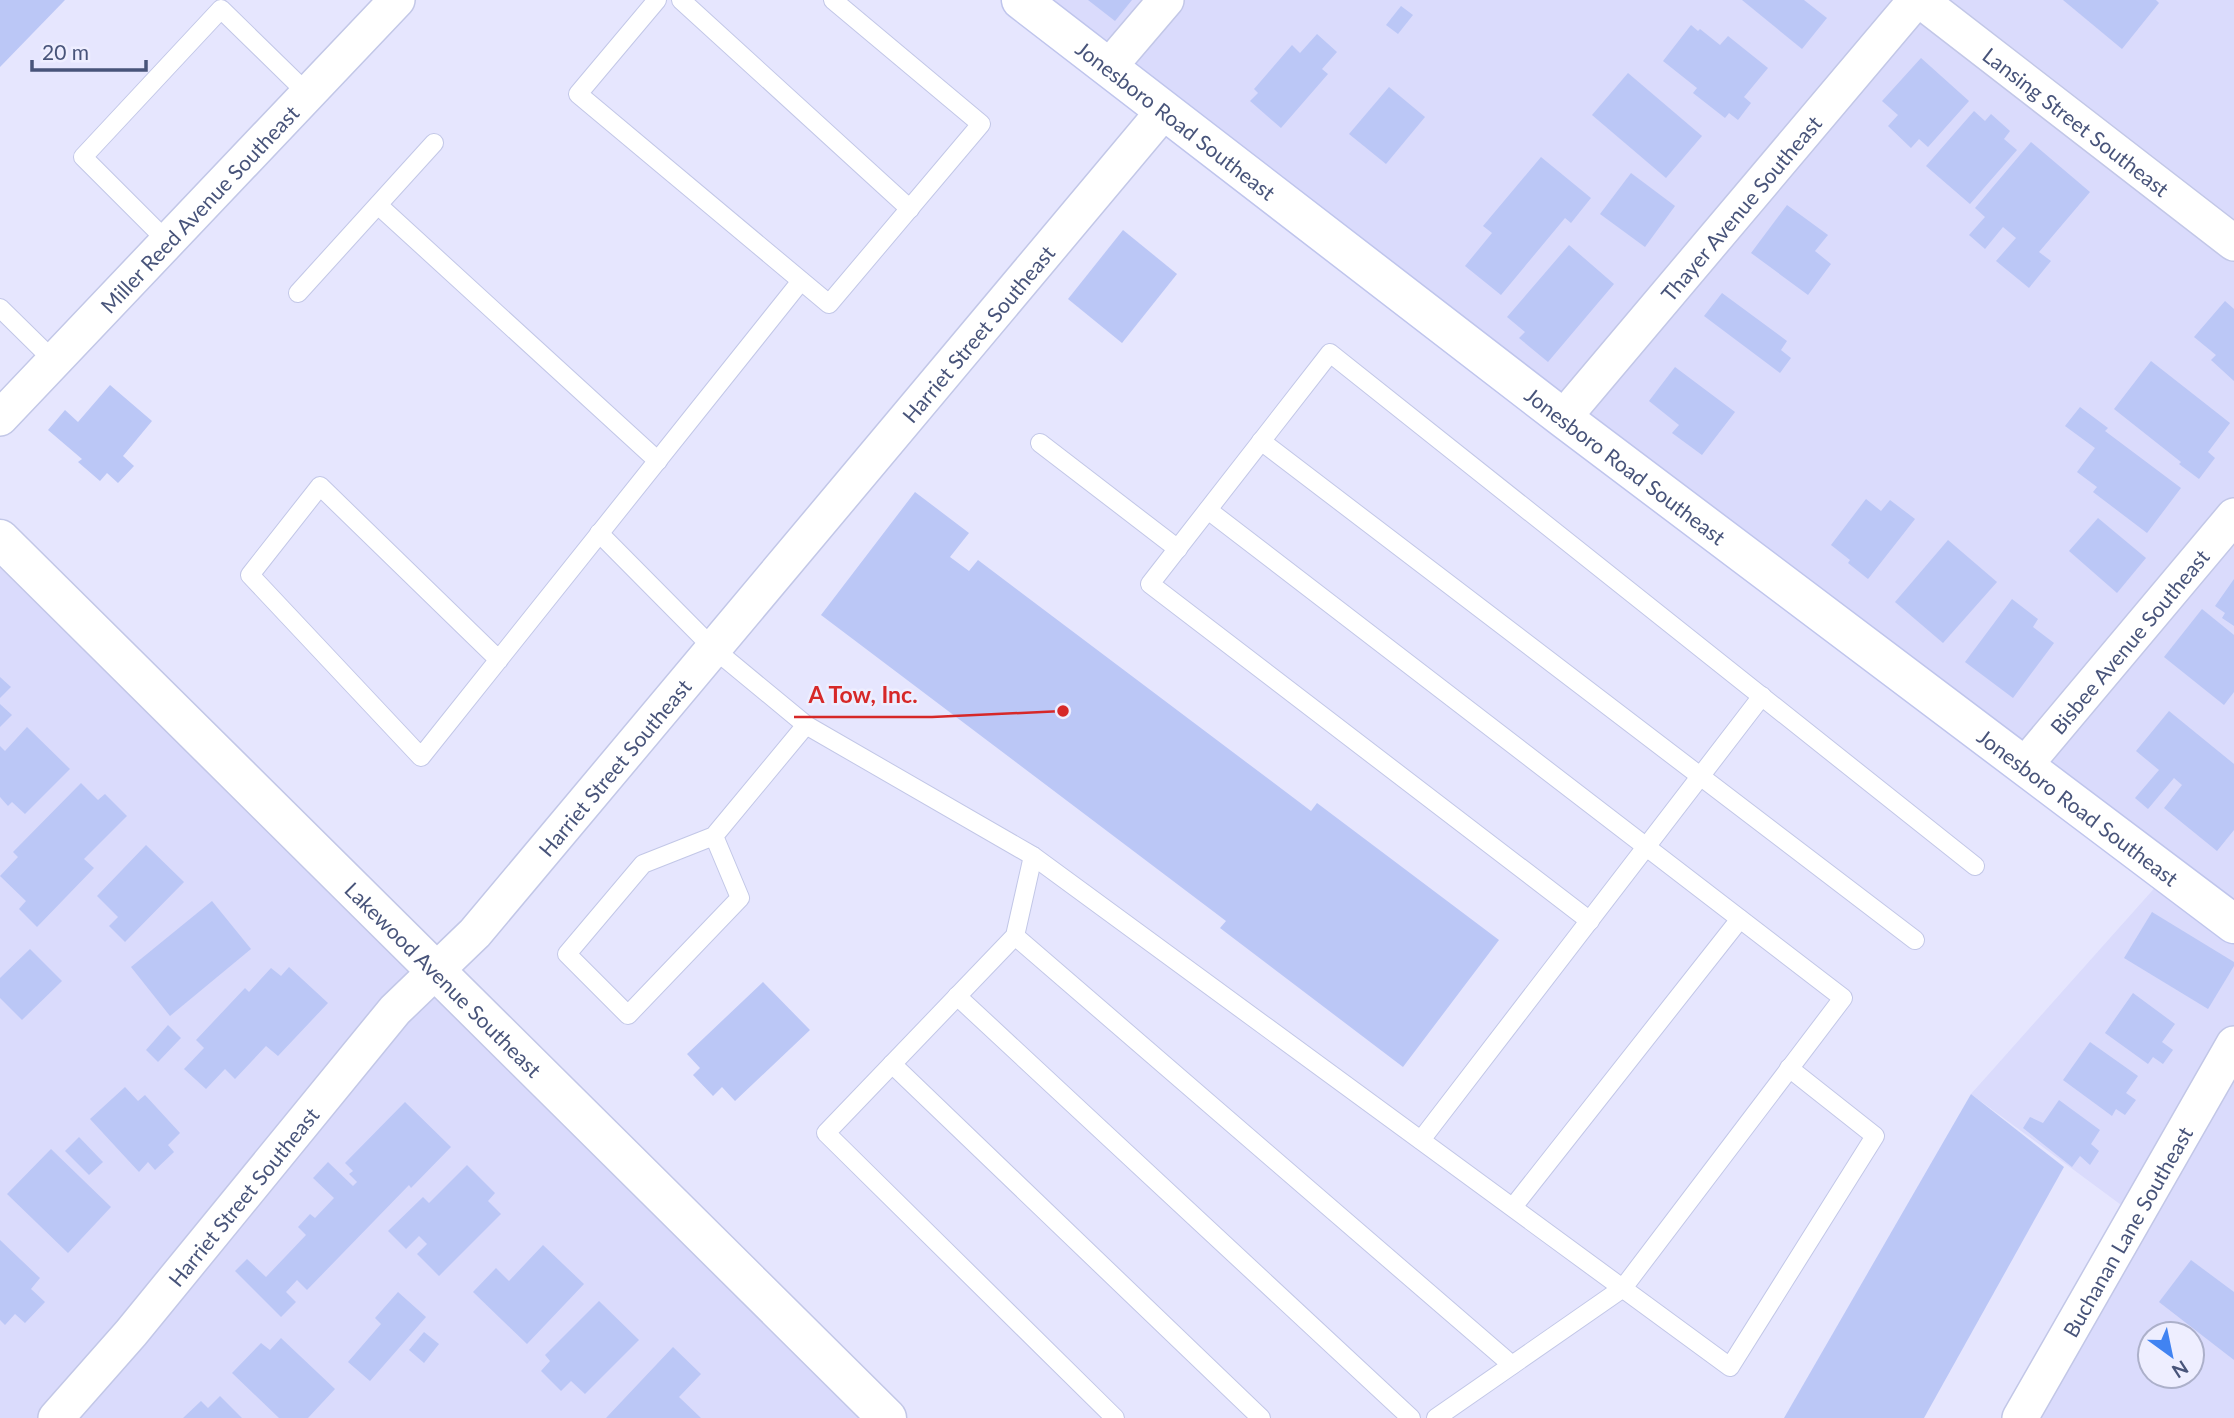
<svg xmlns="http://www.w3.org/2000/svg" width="2234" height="1418" viewBox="0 0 2234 1418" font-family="Lato,sans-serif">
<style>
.residential{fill:#dadbfc;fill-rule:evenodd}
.building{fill:#bbc7f6}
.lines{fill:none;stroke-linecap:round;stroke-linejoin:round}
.service-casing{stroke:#c2c7e7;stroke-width:20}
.minor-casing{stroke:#c2c7e7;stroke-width:38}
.tertiary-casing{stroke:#c2c7e7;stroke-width:41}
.secondary-casing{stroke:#bfc5ec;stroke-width:41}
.service{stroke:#fff;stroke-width:18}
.minor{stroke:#fff;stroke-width:35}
.tertiary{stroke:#fff;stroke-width:38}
.secondary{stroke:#fff;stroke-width:38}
.labels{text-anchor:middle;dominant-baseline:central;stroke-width:5;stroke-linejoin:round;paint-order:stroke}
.street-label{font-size:21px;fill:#48547a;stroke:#eef}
.leader{fill:none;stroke:#d62828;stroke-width:2.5}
.callout-dot{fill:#d62828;stroke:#eef;stroke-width:2.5}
.callout-label{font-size:23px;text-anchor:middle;font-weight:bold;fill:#d62828;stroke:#eef;stroke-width:5;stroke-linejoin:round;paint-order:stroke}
</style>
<rect width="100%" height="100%" fill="#e6e6fe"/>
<!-- residential -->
<g class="residential">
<path d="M 1028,0 L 2234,0 L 2234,1418 L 2033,1418 L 2136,1216 L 1971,1094 L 2167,874 ZM 2150,1334 L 2192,1334 L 2192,1376 L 2150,1376 Z"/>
<path d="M 0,545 L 885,1418 L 0,1418 Z"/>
</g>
<!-- building -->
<g class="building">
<path d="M 0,0 L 65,0 L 0,67 Z"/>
<path d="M 1088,0 L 1132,0 L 1115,21 Z"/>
<path d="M 1742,0 L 1804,0 L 1827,18 L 1802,49 Z"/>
<path d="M 2063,0 L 2156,0 L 2159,3 L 2122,49 Z"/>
<path d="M 1401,6 L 1413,15 L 1398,34 L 1386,25 Z"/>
<path d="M 1691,25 L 1698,31 L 1700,29 L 1720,45 L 1728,36 L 1768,68 L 1744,97 L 1751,103 L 1738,120 L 1729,113 L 1725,118 L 1693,93 L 1697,88 L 1663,61 Z"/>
<path d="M 1317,34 L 1337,52 L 1322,69 L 1328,74 L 1281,128 L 1250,101 L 1258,93 L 1254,89 L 1292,45 L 1300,53 Z"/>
<path d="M 1921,58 L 1969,101 L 1928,147 L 1919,139 L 1911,148 L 1888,126 L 1898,115 L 1882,101 Z"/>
<path d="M 1628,73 L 1702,136 L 1666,178 L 1592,115 Z"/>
<path d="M 1389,87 L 1425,117 L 1386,164 L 1349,134 Z"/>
<path d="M 1974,111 L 1985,121 L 1991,114 L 2010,131 L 2004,139 L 2017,150 L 1970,204 L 1926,166 Z"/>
<path d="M 2031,142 L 2090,192 L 2039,252 L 2051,261 L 2029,288 L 1996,261 L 2016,238 L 2003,227 L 1985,249 L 1969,235 L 1985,217 L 1975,208 Z"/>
<path d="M 1541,157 L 1591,198 L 1571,223 L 1565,218 L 1501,295 L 1465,266 L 1492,233 L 1483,226 Z"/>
<path d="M 1631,173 L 1675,206 L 1645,247 L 1600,214 Z"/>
<path d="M 1787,205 L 1828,235 L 1815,251 L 1831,264 L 1808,295 L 1751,253 Z"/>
<path d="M 1123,230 L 1177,274 L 1122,343 L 1068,299 Z"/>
<path d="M 1569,245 L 1614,284 L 1548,362 L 1519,338 L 1525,332 L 1507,317 Z"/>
<path d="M 1722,293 L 1787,341 L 1781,350 L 1791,358 L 1780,373 L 1704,316 Z"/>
<path d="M 2225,301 L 2234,309 L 2234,381 L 2211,360 L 2216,355 L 2194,337 Z"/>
<path d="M 2151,361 L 2230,423 L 2208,452 L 2215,458 L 2199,479 L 2179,464 L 2181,462 L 2114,409 Z"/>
<path d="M 1675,367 L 1735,412 L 1702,455 L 1672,433 L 1679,425 L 1649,401 Z"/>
<path d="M 110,385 L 152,421 L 123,456 L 134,466 L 118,483 L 107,473 L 100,481 L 78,462 L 82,459 L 48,430 L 65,410 L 78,422 Z"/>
<path d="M 2080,407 L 2108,428 L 2105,431 L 2181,488 L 2147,533 L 2093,492 L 2097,487 L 2077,472 L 2095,448 L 2065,426 Z"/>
<path d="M 915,492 L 969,533 L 950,557 L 969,571 L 978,560 L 1311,811 L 1317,803 L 1499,940 L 1403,1067 L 1220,928 L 1226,921 L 821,615 Z"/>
<path d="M 1866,499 L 1881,511 L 1890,500 L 1915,519 L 1868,579 L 1848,563 L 1850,560 L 1831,545 Z"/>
<path d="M 2098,518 L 2146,558 L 2117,593 L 2069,551 Z"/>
<path d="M 1948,540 L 1997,582 L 1943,643 L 1895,602 Z"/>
<path d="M 2234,579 L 2234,626 L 2222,618 L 2225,613 L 2215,606 Z"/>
<path d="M 2012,599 L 2038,619 L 2033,627 L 2054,643 L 2013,698 L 1965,662 Z"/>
<path d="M 2202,609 L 2234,635 L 2234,692 L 2224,705 L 2164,657 Z"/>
<path d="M 0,677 L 11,687 L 0,698 Z"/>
<path d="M 0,704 L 12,715 L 0,727 Z"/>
<path d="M 2169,711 L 2234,764 L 2234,830 L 2217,851 L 2164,808 L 2182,785 L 2174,778 L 2148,809 L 2135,798 L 2159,770 L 2136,751 Z"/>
<path d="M 27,727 L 70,769 L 25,814 L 12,802 L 8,806 L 0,797 L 0,746 L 5,751 Z"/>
<path d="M 81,783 L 98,800 L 105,794 L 127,816 L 84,859 L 94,868 L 37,927 L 19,909 L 26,901 L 0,876 L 18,857 L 13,852 Z"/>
<path d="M 146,845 L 184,882 L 125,942 L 109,926 L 118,917 L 97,896 Z"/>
<path d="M 212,901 L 251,949 L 170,1016 L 131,967 Z"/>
<path d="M 2152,912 L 2234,962 L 2234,966 L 2208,1009 L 2124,958 Z"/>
<path d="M 30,949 L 62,981 L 22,1020 L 0,998 L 0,978 Z"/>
<path d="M 289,967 L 328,1003 L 278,1056 L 266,1046 L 235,1079 L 225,1069 L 206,1089 L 184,1069 L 204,1048 L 196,1040 L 245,988 L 249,992 L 271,968 L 281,976 Z"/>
<path d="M 763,982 L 810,1030 L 735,1101 L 722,1087 L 713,1096 L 693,1075 L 700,1068 L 687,1054 Z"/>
<path d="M 2133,993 L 2175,1024 L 2162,1042 L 2173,1050 L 2163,1064 L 2153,1057 L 2148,1064 L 2105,1033 Z"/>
<path d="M 168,1025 L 181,1038 L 158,1062 L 146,1050 Z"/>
<path d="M 2090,1042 L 2138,1076 L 2126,1093 L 2136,1100 L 2125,1115 L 2116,1109 L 2112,1116 L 2063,1080 Z"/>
<path d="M 125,1087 L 138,1101 L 145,1095 L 180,1133 L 168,1145 L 174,1152 L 155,1170 L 148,1162 L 139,1172 L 90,1119 Z"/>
<path d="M 1971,1094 L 2064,1167 L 1924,1418 L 1784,1418 Z"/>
<path d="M 2059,1100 L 2100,1130 L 2091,1144 L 2099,1151 L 2090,1165 L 2080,1156 L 2072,1167 L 2023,1128 L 2030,1117 L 2043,1123 Z"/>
<path d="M 405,1102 L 451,1147 L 411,1188 L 409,1185 L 307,1290 L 297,1280 L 286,1292 L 296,1302 L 281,1317 L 235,1271 L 247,1259 L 266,1277 L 306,1235 L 298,1227 L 310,1214 L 315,1218 L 334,1198 L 313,1178 L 328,1162 L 353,1186 L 357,1182 L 349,1174 L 353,1171 L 345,1163 Z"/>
<path d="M 79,1137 L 103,1162 L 89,1175 L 65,1151 Z"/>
<path d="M 51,1149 L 111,1207 L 68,1253 L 7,1194 Z"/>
<path d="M 467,1165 L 495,1193 L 488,1201 L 501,1214 L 439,1276 L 417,1254 L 427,1244 L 419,1236 L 406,1249 L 388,1231 L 423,1197 L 429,1203 Z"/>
<path d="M 0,1240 L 40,1278 L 31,1289 L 45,1302 L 25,1323 L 15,1314 L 5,1325 L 0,1320 Z"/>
<path d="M 543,1245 L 584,1284 L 527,1344 L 473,1292 L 496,1268 L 509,1281 Z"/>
<path d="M 2191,1260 L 2234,1292 L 2234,1360 L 2159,1302 Z"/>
<path d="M 398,1292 L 426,1317 L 370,1381 L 348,1362 L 381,1324 L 375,1318 Z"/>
<path d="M 599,1301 L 639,1340 L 585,1394 L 571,1381 L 561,1391 L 541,1371 L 550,1361 L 545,1355 Z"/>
<path d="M 424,1332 L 439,1344 L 424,1363 L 409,1350 Z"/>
<path d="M 281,1338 L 335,1389 L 308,1418 L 279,1418 L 232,1373 L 261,1343 L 270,1350 Z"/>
<path d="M 673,1347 L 701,1374 L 679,1397 L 701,1418 L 606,1418 Z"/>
<path d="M 220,1396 L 242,1418 L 183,1418 L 201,1401 L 208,1408 Z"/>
</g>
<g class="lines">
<!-- service casing -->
<g class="service-casing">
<g id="service">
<path d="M 657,0 L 578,94 L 829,304 L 981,124 L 833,0"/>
<path d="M 681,0 L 910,209"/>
<path d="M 378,205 L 658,461"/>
<path d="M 168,242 L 83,157 L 221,9 L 308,94"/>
<path d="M 298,293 L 434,143"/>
<path d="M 0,308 L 54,361"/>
<path d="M 1261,441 L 1915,940"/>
<path d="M 1040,443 L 1178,549"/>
<path d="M 1208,510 L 1843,998 L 1623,1288 L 1436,1418"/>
<path d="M 599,533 L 714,649 L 806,725 L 1033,856 L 1730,1367 L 1875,1136 L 1789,1068"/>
<path d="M 499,660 L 320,486 L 250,575 L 421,757 L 801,281"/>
<path d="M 714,836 L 740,898 L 628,1015 L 567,954 L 643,864 L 714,836 L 806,725"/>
<path d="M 1033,856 L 1015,936 L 826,1133 L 1115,1418"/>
<path d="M 1590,921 L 1150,584 L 1330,353 L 1975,866"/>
<path d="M 1015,936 L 1512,1365"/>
<path d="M 957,996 L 1411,1418"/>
<path d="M 892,1064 L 1261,1418"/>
<path d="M 1421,1140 L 1762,696"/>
<path d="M 1513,1207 L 1740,919"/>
</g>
</g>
<!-- minor casing -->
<g class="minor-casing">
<g id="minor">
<path id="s1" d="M 1920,0 L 2234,243"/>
<path d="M 1108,68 L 1166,0"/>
<path id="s2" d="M 0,418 L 397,0"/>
<path id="s3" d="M 1563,418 L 1916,0"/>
<path id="s4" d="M 2024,766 L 2234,516"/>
<path id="s5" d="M 56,1418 L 131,1333 L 395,1010 L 475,933 L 1164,111"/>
<path id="s6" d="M 2020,1418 L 2234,1044"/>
</g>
</g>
<!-- tertiary casing -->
<g class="tertiary-casing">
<g id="tertiary">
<path id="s7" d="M 0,539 L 887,1418"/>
</g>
</g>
<!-- secondary casing -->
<g class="secondary-casing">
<g id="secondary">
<path id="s8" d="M 1021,0 L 1563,418 L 2234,924"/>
</g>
</g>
<!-- service -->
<use href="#service" class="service"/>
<!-- minor -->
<use href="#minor" class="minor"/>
<!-- tertiary -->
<use href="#tertiary" class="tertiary"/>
<!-- secondary -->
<use href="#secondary" class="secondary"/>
</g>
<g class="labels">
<!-- street labels -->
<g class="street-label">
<text stroke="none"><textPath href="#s8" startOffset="196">Jonesboro Road Southeast</textPath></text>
<text stroke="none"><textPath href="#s1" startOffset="198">Lansing Street Southeast</textPath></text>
<text stroke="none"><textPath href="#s2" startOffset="289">Miller Reed Avenue Southeast</textPath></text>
<text stroke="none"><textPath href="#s3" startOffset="275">Thayer Avenue Southeast</textPath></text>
<text stroke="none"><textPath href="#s5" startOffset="1424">Harriet Street Southeast</textPath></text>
<text stroke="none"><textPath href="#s8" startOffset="763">Jonesboro Road Southeast</textPath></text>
<text stroke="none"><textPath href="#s4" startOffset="163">Bisbee Avenue Southeast</textPath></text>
<text stroke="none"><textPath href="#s5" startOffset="858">Harriet Street Southeast</textPath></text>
<text stroke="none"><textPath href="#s8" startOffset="1330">Jonesboro Road Southeast</textPath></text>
<text stroke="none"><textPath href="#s7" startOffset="625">Lakewood Avenue Southeast</textPath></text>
<text stroke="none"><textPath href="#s5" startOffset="290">Harriet Street Southeast</textPath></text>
<text stroke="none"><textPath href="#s6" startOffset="215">Buchanan Lane Southeast</textPath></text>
</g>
</g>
<!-- callouts -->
<path class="leader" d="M1063 711L932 717H794"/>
<circle class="callout-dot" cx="1063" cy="711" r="7"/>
<g class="callout-label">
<text x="863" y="703">A Tow, Inc.</text>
</g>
<!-- north arrow -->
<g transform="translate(2171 1355) rotate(147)"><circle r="33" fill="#eeeeff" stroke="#acb0ca" stroke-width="2"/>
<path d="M0-5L12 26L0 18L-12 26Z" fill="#4183f2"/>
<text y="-10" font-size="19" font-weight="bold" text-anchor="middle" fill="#48547a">N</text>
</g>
<!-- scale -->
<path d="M32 60v10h114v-10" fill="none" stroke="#48547a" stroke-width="3.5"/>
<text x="42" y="60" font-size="21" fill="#48547a" stroke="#eeeeff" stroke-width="5" paint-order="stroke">20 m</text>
</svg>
